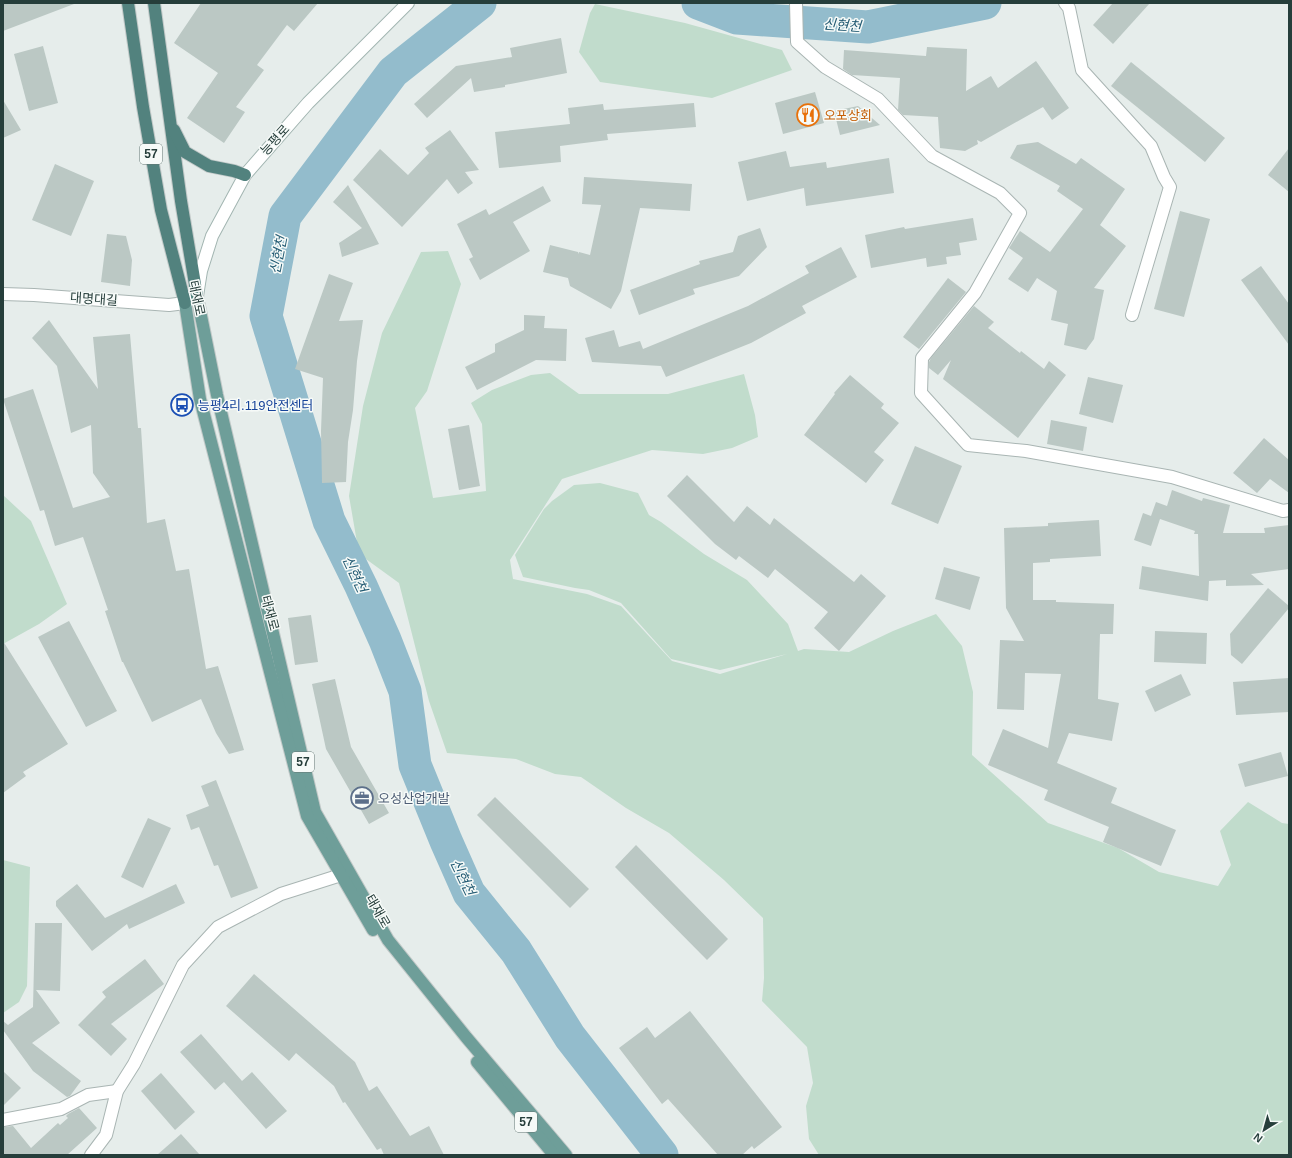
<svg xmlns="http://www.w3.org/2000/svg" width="1292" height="1158" viewBox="0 0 1292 1158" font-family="Helvetica,'Noto Sans KR',sans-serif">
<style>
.green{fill:#c1dccc}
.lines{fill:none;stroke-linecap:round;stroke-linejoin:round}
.river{stroke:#93bccc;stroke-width:33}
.building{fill:#bbc8c4}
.minor-casing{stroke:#a9b5b3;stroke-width:14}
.tertiary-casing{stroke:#a9b5b3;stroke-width:14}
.secondary-casing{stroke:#a2b5b1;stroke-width:14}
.primary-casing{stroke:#c2c9c8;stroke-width:14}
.trunk-casing{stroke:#c2c9c8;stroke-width:14}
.minor{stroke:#fff;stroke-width:12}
.tertiary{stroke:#fff;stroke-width:12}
.secondary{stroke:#fff;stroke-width:12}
.primary{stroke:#6e9e99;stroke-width:12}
.trunk{stroke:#52827e;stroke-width:12}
.labels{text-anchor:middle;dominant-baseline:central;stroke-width:3;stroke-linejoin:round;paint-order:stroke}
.shield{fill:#f6faf8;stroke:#647674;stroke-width:1}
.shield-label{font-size:12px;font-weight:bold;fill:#263e3b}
.food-label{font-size:13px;fill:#c56008;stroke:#f6faf8;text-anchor:start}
.street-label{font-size:13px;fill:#263e3b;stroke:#f6faf8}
.transit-label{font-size:13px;fill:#164399;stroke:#f6faf8;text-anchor:start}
.service-label{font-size:13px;fill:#4e5e75;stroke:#f6faf8;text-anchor:start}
.water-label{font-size:14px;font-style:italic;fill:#255c74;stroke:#f6faf8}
</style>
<rect width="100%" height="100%" fill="#e6edeb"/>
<!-- green -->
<g class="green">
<path d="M 595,4 L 685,23 L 782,50 L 792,70 L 712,98 L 600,82 L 579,52 L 590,13 Z"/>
<path d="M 448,251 L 461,284 L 427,391 L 415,408 L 433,498 L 486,491 L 482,424 L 471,403 L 492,390 L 531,375 L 550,373 L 579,394 L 668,394 L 744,374 L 755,415 L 758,437 L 732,448 L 703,454 L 652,450 L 562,479 L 510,560 L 513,579 L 587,594 L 621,606 L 672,661 L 720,674 L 787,654 L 720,670 L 671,659 L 621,603 L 589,590 L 575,588 L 523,577 L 515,555 L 544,509 L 552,501 L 574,485 L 600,483 L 638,493 L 649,515 L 661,522 L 704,554 L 747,580 L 788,624 L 798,651 L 804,649 L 849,652 L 893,631 L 936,614 L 962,646 L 973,692 L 972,755 L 1048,823 L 1118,848 L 1159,872 L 1218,886 L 1231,865 L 1220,831 L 1248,802 L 1282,823 L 1289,824 L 1289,1155 L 819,1155 L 809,1139 L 806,1106 L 813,1083 L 807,1047 L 762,1001 L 764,978 L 763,918 L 724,880 L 669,833 L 626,808 L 581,777 L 555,774 L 516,759 L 447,753 L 429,701 L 399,583 L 359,554 L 349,496 L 363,406 L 382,333 L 421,252 Z"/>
<path d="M 3,495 L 31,521 L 67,604 L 39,624 L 3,644 Z"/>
<path d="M 3,860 L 30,867 L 27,986 L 19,1002 L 3,1013 Z"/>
</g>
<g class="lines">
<!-- river -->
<g class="river">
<path d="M 480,3 L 393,72 L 285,216 L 266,316 L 329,521 L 361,586 L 385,640 L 405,691 L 415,765 L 446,841 L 469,893 L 516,951 L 570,1037 L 662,1155"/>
<path d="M 698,3 L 737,18 L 868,27 L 985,3"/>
</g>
</g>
<!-- building -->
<g class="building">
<path d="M 3,3 L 74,3 L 74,4 L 3,31 Z"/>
<path d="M 201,3 L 318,3 L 294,31 L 287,25 L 257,65 L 264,70 L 236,107 L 245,112 L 224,143 L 187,118 L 218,73 L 174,43 Z"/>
<path d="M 1113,3 L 1150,3 L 1113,44 L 1093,25 Z"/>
<path d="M 561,38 L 567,73 L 505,85 L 505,87 L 474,92 L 471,78 L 427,118 L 414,104 L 456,66 L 512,57 L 510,48 Z"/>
<path d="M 43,46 L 58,103 L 29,111 L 14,54 Z"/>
<path d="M 927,47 L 967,49 L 966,91 L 991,76 L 998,88 L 1036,61 L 1069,108 L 1052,120 L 1043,107 L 981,142 L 977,140 L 978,144 L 965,151 L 940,148 L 938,117 L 903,115 L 898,110 L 900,78 L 852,75 L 843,69 L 844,50 L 926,56 Z"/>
<path d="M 1131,62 L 1225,138 L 1205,162 L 1111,86 Z"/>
<path d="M 815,92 L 824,123 L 783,134 L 775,103 Z"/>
<path d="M 3,100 L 21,130 L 3,138 Z"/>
<path d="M 694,103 L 696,127 L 607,134 L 608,140 L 560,146 L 561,162 L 499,168 L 495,132 L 570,124 L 568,108 L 603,104 L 604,110 Z"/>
<path d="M 858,106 L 880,125 L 840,135 L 834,111 Z"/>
<path d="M 450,130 L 479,170 L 465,172 L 473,183 L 458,194 L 447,179 L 402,227 L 353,180 L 380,149 L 408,175 L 429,153 L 425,148 Z"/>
<path d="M 1038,142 L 1076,164 L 1081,158 L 1125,189 L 1100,225 L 1126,246 L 1094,288 L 1104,290 L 1094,339 L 1086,350 L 1064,345 L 1068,324 L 1051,320 L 1057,291 L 1037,278 L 1028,292 L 1008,279 L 1023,258 L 1009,248 L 1020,231 L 1050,252 L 1083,209 L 1057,191 L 1060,186 L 1010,158 L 1017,145 Z"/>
<path d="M 1289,148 L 1289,192 L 1268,175 Z"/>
<path d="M 786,151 L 790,167 L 826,162 L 827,168 L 889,158 L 894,193 L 806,206 L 804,188 L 747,201 L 738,162 Z"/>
<path d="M 55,164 L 94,181 L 71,236 L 32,220 Z"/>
<path d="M 584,177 L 692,184 L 690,211 L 640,208 L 621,291 L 611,309 L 570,286 L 568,278 L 543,272 L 550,245 L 578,252 L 579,254 L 579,252 L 590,255 L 601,205 L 582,204 Z"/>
<path d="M 348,185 L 379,244 L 342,257 L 339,243 L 362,228 L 333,202 Z"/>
<path d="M 543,186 L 551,201 L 513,222 L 530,251 L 480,280 L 469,259 L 473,257 L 457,224 L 486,209 L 489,215 Z"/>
<path d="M 1180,211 L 1210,219 L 1184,317 L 1154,309 Z"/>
<path d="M 973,218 L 977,240 L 959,243 L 961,255 L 946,257 L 947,264 L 927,267 L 926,258 L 871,268 L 865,235 L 904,227 L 905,229 Z"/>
<path d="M 760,228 L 767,247 L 739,276 L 693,289 L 695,294 L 639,315 L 630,290 L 700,264 L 699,261 L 733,252 L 738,236 Z"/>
<path d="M 107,234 L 126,236 L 132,260 L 130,286 L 101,282 Z"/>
<path d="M 841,247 L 857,277 L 802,306 L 806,313 L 751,343 L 666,377 L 661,366 L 592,362 L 585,338 L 614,330 L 619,347 L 640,341 L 643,349 L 748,306 L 809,273 L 805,266 Z"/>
<path d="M 1261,266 L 1289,304 L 1289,345 L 1241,280 Z"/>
<path d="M 329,274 L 353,283 L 339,321 L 363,320 L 357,361 L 353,410 L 348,442 L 346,482 L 322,483 L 321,431 L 323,378 L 295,369 Z"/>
<path d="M 948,278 L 966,292 L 919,349 L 903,337 Z"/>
<path d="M 974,306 L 994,322 L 988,328 L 1020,353 L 1021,351 L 1044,369 L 1049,361 L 1066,375 L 1018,438 L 943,379 L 951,360 L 938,375 L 929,368 L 929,362 L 931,358 Z"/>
<path d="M 524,315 L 545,316 L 544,328 L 567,329 L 566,361 L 536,360 L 477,390 L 465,367 L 495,352 L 495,344 L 524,330 Z"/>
<path d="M 49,320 L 98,389 L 93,337 L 130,334 L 138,428 L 141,428 L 147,523 L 165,519 L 176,571 L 189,569 L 206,669 L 218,666 L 244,750 L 229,754 L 216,733 L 201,699 L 152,722 L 123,662 L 122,662 L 105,611 L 108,610 L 83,537 L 55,546 L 44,510 L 40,511 L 3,399 L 33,389 L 73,508 L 110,497 L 93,473 L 91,425 L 71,433 L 57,366 L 32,338 Z"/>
<path d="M 850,375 L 884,404 L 881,408 L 899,423 L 874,452 L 884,460 L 866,483 L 804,435 L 835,394 L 834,393 Z"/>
<path d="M 1088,377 L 1123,385 L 1113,423 L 1079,414 Z"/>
<path d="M 1051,420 L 1087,427 L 1083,451 L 1047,444 Z"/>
<path d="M 469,425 L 480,486 L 459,490 L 448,429 Z"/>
<path d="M 1264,438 L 1289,460 L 1289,493 L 1270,479 L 1257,493 L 1233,473 Z"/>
<path d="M 915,446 L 962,466 L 938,524 L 891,504 Z"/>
<path d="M 687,475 L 734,522 L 747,506 L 770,525 L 774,518 L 854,582 L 861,574 L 886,596 L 839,651 L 814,628 L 828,612 L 775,569 L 768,578 L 739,556 L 736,560 L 715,544 L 667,496 Z"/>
<path d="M 1172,490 L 1202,501 L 1203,498 L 1230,505 L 1223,533 L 1265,533 L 1264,528 L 1289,525 L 1289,569 L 1251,574 L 1264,585 L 1226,586 L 1226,580 L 1209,581 L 1208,601 L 1139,589 L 1142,566 L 1199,576 L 1198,534 L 1194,534 L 1195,531 L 1160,519 L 1151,546 L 1134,540 L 1143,513 L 1151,516 L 1156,502 L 1167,506 Z"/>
<path d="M 1099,520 L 1101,556 L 1050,559 L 1050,562 L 1033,563 L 1033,600 L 1056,600 L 1056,602 L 1114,604 L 1113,634 L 1100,634 L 1098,699 L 1119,703 L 1112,741 L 1069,733 L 1057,763 L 1117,788 L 1111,803 L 1176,830 L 1161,866 L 1103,842 L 1109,827 L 1044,800 L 1048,790 L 988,765 L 1003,729 L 1048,748 L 1061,674 L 1025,673 L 1024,710 L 997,709 L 1000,640 L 1024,641 L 1006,608 L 1004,528 L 1048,526 L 1048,523 Z"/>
<path d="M 944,567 L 980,577 L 970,610 L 935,599 Z"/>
<path d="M 1268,588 L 1289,606 L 1289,608 L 1242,664 L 1231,655 L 1230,634 Z"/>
<path d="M 311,615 L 318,662 L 295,665 L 288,618 Z"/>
<path d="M 69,621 L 117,711 L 86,727 L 38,637 Z"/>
<path d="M 1155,631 L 1207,633 L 1206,664 L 1154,662 Z"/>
<path d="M 3,641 L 68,744 L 23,772 L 26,776 L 3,793 Z"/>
<path d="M 1181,674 L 1191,695 L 1155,712 L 1145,691 Z"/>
<path d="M 1289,678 L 1289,712 L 1236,715 L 1233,682 Z"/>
<path d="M 335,679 L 351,747 L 389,813 L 369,824 L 326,749 L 312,684 Z"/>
<path d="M 1281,752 L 1288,776 L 1245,787 L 1238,764 Z"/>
<path d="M 216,780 L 258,888 L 231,898 L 218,865 L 214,866 L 199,827 L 191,830 L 186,815 L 209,806 L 201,786 Z"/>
<path d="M 495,797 L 589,889 L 570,908 L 477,815 Z"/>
<path d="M 148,818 L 171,828 L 143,888 L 121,877 Z"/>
<path d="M 636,845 L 728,939 L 707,960 L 615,867 Z"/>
<path d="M 77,884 L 105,918 L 176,884 L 185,903 L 129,929 L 127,924 L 92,951 L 56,906 L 56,901 Z"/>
<path d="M 35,923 L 62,923 L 60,991 L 36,990 L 60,1023 L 32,1043 L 81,1081 L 70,1096 L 67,1097 L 33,1071 L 3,1030 L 3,1021 L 8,1025 L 33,1007 Z"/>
<path d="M 145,959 L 164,984 L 111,1024 L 127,1039 L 111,1056 L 78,1025 L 106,997 L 102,992 Z"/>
<path d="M 254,974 L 355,1062 L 369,1091 L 377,1086 L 410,1136 L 429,1126 L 444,1155 L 384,1155 L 381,1148 L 377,1150 L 345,1102 L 343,1103 L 334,1086 L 296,1053 L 289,1061 L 226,1006 Z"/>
<path d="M 690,1011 L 782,1127 L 754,1149 L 752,1146 L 742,1155 L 718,1155 L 668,1099 L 662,1104 L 619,1048 L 647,1027 L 655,1038 Z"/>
<path d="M 201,1034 L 242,1081 L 252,1072 L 287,1111 L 266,1129 L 224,1082 L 215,1090 L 180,1052 Z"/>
<path d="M 3,1071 L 21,1088 L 3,1106 Z"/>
<path d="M 161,1073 L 195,1112 L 175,1130 L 141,1091 Z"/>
<path d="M 79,1108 L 97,1128 L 67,1155 L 3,1155 L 3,1127 L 13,1126 L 31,1148 L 58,1123 L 60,1125 L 68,1118 L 66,1116 L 68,1114 Z"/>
<path d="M 181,1134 L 200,1155 L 157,1155 Z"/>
</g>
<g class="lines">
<!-- minor casing -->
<g class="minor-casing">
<g id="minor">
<path d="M 796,3 L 797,42 L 825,67 L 878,99 L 932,156 L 1000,193 L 1020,213 L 975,293 L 922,358 L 921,393 L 968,445 L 1026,451 L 1172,477 L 1283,511 L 1289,510"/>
<path d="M 1065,3 L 1069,8 L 1082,70 L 1151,146 L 1164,177 L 1170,187 L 1132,315"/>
<path d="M 3,1120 L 61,1109 L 88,1095 L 117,1091"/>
<path d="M 91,1155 L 106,1135 L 117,1091 L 134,1064 L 183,965 L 218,927 L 281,894 L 341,875"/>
</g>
</g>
<!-- tertiary casing -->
<g class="tertiary-casing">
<path id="tertiary" d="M 3,294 L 34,295 L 169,305 L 185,303"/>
</g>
<!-- secondary casing -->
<g class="secondary-casing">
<path id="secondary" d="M 185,303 L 197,296 L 201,271 L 212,236 L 245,175 L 308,103 L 408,3"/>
</g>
<!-- primary casing -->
<g class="primary-casing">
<g id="primary">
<path d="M 197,296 L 217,395 L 315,812 L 388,940 L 466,1037 L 566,1155"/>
<path d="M 185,303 L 200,399 L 307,816 L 373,930"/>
<path d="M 477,1062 L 554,1155"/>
</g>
</g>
<!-- trunk casing -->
<g class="trunk-casing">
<g id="trunk">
<path d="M 128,3 L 143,107 L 161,210 L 185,303"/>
<path d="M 154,3 L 181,201 L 197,296"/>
<path d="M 174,130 L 185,152 L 209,166 L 234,171 L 245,175"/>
</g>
</g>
<!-- minor -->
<use href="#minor" class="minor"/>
<!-- tertiary -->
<use href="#tertiary" class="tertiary"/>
<!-- secondary -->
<use href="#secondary" class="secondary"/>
<!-- primary -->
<use href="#primary" class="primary"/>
<!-- trunk -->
<use href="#trunk" class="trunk"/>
</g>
<!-- icons -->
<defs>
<g id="restaurant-ring" transform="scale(1.15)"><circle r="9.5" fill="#f6faf8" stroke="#e8710a" stroke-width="1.5"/><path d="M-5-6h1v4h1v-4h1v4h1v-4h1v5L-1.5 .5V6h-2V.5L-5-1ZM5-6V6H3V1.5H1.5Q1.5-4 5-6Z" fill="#e8710a"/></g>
<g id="bus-ring" transform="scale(1.15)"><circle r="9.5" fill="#f6faf8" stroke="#1a4fb4" stroke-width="1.5"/><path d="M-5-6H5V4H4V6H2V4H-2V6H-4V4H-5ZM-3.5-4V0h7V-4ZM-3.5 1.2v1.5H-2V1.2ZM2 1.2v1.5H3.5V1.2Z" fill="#1a4fb4"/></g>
<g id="office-ring" transform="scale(1.15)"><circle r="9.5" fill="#f6faf8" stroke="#5c6f8a" stroke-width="1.5"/><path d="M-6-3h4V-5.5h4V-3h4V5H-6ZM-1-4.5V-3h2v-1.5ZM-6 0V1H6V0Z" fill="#5c6f8a"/></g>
</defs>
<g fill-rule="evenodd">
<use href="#restaurant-ring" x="808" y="115"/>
<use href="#bus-ring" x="182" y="405"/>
<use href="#office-ring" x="362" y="798"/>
</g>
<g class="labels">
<!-- shield labels -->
<g class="shield">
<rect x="140" y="144" width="22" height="20" rx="3"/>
<rect x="292" y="752" width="22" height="20" rx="3"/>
<rect x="515" y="1112" width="22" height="20" rx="3"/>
</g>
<g class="shield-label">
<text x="151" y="154">57</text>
<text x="303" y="762">57</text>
<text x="526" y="1122">57</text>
</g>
<!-- food labels -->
<g class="food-label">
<text x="824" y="115">오포상회</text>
</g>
<!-- street labels -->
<g class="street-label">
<text transform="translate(275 140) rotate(-48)">능평로</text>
<text transform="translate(197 298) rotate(78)">태재로</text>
<text transform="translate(94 299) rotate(4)">대명대길</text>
<text transform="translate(270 613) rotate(75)">태재로</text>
<text transform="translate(378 911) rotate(60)">태재로</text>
</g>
<!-- transit labels -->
<g class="transit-label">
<text x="198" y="405">능평4리.119안전센터</text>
</g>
<!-- service labels -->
<g class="service-label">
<text x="378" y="798">오성산업개발</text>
</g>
<!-- water labels -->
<g class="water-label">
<text transform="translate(842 25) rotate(4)">신현천</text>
<text transform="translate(278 255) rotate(-79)">신현천</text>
<text transform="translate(355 574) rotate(65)">신현천</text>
<text transform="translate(463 877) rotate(64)">신현천</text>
</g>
</g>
<!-- border -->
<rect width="1292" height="1158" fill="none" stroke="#263e3b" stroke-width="8"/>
<!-- north arrow -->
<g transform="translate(1264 1130) rotate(217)" stroke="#f6faf8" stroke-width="3" paint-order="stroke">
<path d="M0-3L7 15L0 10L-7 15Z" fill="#263e3b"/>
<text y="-6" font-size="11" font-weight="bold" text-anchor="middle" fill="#263e3b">N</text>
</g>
</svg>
